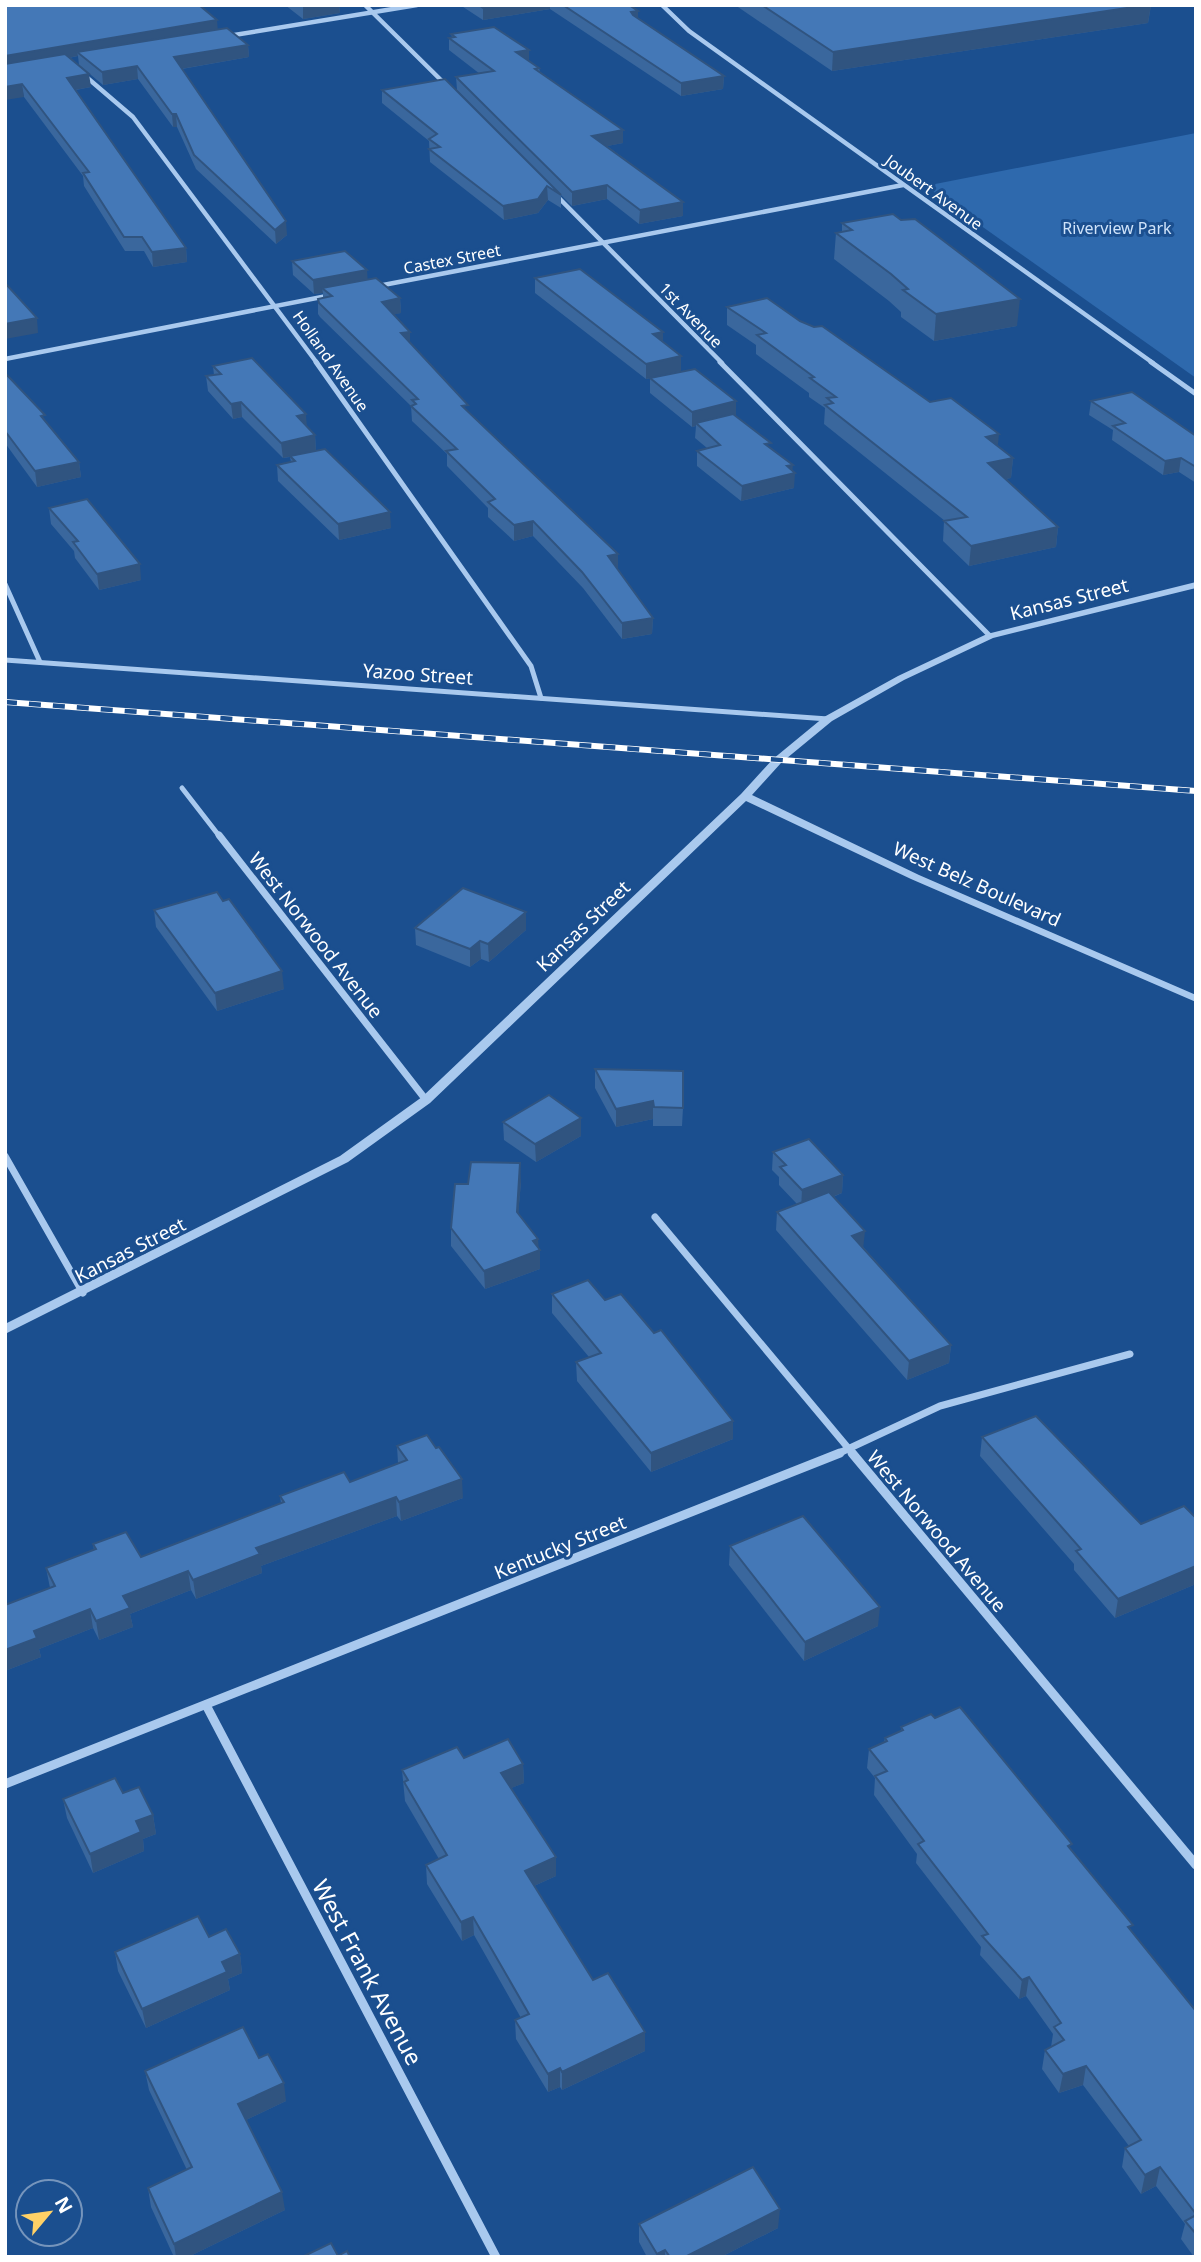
<svg xmlns="http://www.w3.org/2000/svg" width="1201" height="2262" viewBox="0 0 1201 2262" font-family="'Noto Sans',sans-serif">
<style>
.green{fill:#2e69ad}
.lines{fill:none;stroke-linecap:round;stroke-linejoin:round}
.minor-far3{stroke:#a9c9ee;stroke-width:4.5}
.minor-far2{stroke:#a9c9ee;stroke-width:5}
.minor-far1{stroke:#a9c9ee;stroke-width:7}
.minor{stroke:#a9c9ee;stroke-width:9}
.tertiary{fill:#a9c9ee;fill-rule:evenodd}
.rail-casing{stroke:#fff;stroke-width:6}
.rail{stroke:#1b4f8f;stroke-width:4.5;stroke-dasharray:12;stroke-linecap:butt}
.wall{fill:#3a679d}
.shaded-wall{fill:#305480}
.building{fill:#4478b7;stroke:#305480;stroke-width:2}
.labels{text-anchor:middle;dominant-baseline:central;stroke-width:6;stroke-linejoin:round;paint-order:stroke}
.far-street-label{font-size:16px;fill:#fff;stroke:#1b4f8f}
.far-park-label{font-size:16px;fill:#cfe3fa;stroke:#1b4f8f}
.street-label{font-size:19px;fill:#fff;stroke:#1b4f8f}
.near-street-label{font-size:23px;fill:#fff;stroke:#1b4f8f}
</style>
<rect width="100%" height="100%" fill="#1b4f8f"/>
<!-- green -->
<path class="green" d="M 1196,133 L 1196,378 L 925,186 Z"/>
<g class="lines">
<!-- minor-far3 -->
<g class="minor-far3">
<path d="M 365,5 L 447,86"/>
<path d="M 662,5 L 689,31 L 1153,363"/>
<path d="M 228,36 L 417,5"/>
<path d="M 84,75 L 133,117 L 317,363"/>
<path d="M 554,193 L 722,363"/>
<path d="M 378,286 L 903,185"/>
<path d="M 5,359 L 332,295"/>
</g>
<!-- minor-far2 -->
<g class="minor-far2">
<path d="M 316,362 L 531,666 L 541,698"/>
<path d="M 720,362 L 990,636"/>
<path d="M 1151,362 L 1196,394"/>
<path d="M 5,584 L 40,662"/>
<path d="M 5,660 L 828,719"/>
<path d="M 182,788 L 220,837"/>
</g>
<!-- minor-far1 -->
<g class="minor-far1">
<path d="M 219,835 L 426,1100"/>
<path d="M 5,1156 L 83,1293"/>
<path d="M 655,1217 L 854,1455"/>
<path d="M 835,1455 L 940,1406 L 1130,1354"/>
</g>
<!-- minor -->
<g class="minor">
<path d="M 852,1453 L 1196,1865"/>
<path d="M 206,1705 L 496,2257"/>
<path d="M 5,1784 L 840,1453"/>
</g>
<!-- tertiary -->
<path class="tertiary" d="M 1196,582 L 1196,588 L 993,638 L 904,680 L 832,721 L 781,763 L 752,795 L 919,875 L 1196,995 L 1196,1002 L 911,879 L 746,801 L 430,1103 L 348,1162 L 5,1334 L 5,1324 L 340,1156 L 422,1097 L 741,794 L 773,759 L 824,717 L 898,676 L 987,634 Z"/>
<!-- rail casing -->
<g class="rail-casing">
<path id="rail" d="M 5,702 L 1196,791"/>
</g>
<!-- rail -->
<use href="#rail" class="rail"/>
</g>
<!-- wall -->
<g class="wall">
<path d="M 5,5 L 218,30 L 248,45 L 249,57 L 182,69 L 287,235 L 276,244 L 196,169 L 177,127 L 173,127 L 138,79 L 103,85 L 79,65 L 78,56 L 69,58 L 91,87 L 76,90 L 186,248 L 187,262 L 153,267 L 144,251 L 125,251 L 84,186 L 83,176 L 24,97 Z"/>
<path d="M 285,5 L 339,5 L 340,13 L 303,19 Z"/>
<path d="M 460,5 L 629,5 L 638,11 L 638,18 L 724,76 L 723,89 L 681,96 L 550,9 L 483,20 Z"/>
<path d="M 735,5 L 1151,5 L 1148,23 L 832,71 Z"/>
<path d="M 451,34 L 529,50 L 529,61 L 539,68 L 540,72 L 623,130 L 623,143 L 607,146 L 683,202 L 683,216 L 639,224 L 607,199 L 572,206 L 561,195 L 561,208 L 548,200 L 538,213 L 504,220 L 430,162 L 429,141 L 382,103 L 382,90 L 559,193 L 457,90 L 456,77 L 480,74 L 449,50 L 449,38 L 452,37 Z"/>
<path d="M 842,223 L 1017,326 L 934,341 L 901,317 L 901,312 L 889,301 L 834,259 L 836,233 L 842,232 Z"/>
<path d="M 292,261 L 367,279 L 400,298 L 401,313 L 393,314 L 410,344 L 468,412 L 618,570 L 653,618 L 652,634 L 622,639 L 583,588 L 533,536 L 514,541 L 488,517 L 488,508 L 447,466 L 447,454 L 412,421 L 411,406 L 320,317 L 318,314 L 318,299 L 323,298 L 323,293 L 314,294 L 293,275 Z"/>
<path d="M 535,278 L 663,332 L 663,342 L 681,371 L 646,379 L 535,293 Z"/>
<path d="M 727,307 L 800,321 L 930,402 L 998,446 L 1013,458 L 1011,478 L 1005,479 L 1058,527 L 1056,547 L 969,566 L 943,541 L 944,521 L 945,521 L 824,424 L 825,408 L 809,397 L 809,393 L 756,354 L 756,345 L 727,325 Z"/>
<path d="M 213,366 L 307,427 L 315,435 L 316,451 L 391,528 L 339,540 L 278,481 L 277,465 L 291,462 L 290,457 L 283,458 L 242,417 L 233,419 L 208,391 L 206,376 L 214,375 Z"/>
<path d="M 5,373 L 79,462 L 81,477 L 37,487 L 5,443 Z"/>
<path d="M 650,378 L 736,401 L 736,417 L 771,449 L 792,471 L 794,488 L 741,501 L 697,466 L 697,451 L 707,448 L 695,438 L 696,426 L 692,427 L 650,393 Z"/>
<path d="M 1091,401 L 1196,436 L 1196,483 L 1179,472 L 1163,475 L 1112,440 L 1113,430 L 1089,415 Z"/>
<path d="M 49,508 L 141,580 L 99,590 L 75,558 L 74,551 L 51,524 Z"/>
<path d="M 223,901 L 284,989 L 217,1011 L 156,927 L 154,910 Z"/>
<path d="M 526,912 L 526,930 L 489,962 L 481,959 L 470,967 L 416,945 L 415,928 Z"/>
<path d="M 595,1069 L 683,1108 L 682,1126 L 653,1126 L 653,1119 L 616,1127 L 595,1088 Z"/>
<path d="M 581,1118 L 581,1136 L 536,1162 L 504,1140 L 503,1122 Z"/>
<path d="M 773,1152 L 843,1175 L 842,1193 L 833,1197 L 864,1248 L 951,1345 L 949,1363 L 907,1380 L 776,1230 L 777,1212 L 797,1204 L 779,1185 L 779,1177 L 772,1170 Z"/>
<path d="M 521,1182 L 518,1214 L 540,1269 L 485,1289 L 451,1246 L 451,1228 L 468,1184 Z"/>
<path d="M 552,1294 L 605,1300 L 654,1333 L 733,1439 L 651,1472 L 577,1381 L 576,1362 L 589,1357 L 552,1313 Z"/>
<path d="M 982,1437 L 1141,1524 L 1196,1518 L 1196,1584 L 1115,1618 L 1074,1570 L 1074,1564 L 980,1456 Z"/>
<path d="M 397,1446 L 463,1498 L 401,1521 L 397,1516 L 261,1566 L 262,1573 L 196,1599 L 191,1590 L 130,1614 L 133,1627 L 99,1640 L 93,1628 L 39,1649 L 41,1657 L 5,1671 L 5,1605 L 50,1588 L 46,1568 L 94,1550 L 93,1544 L 141,1557 L 281,1503 L 280,1496 L 350,1482 L 398,1463 Z"/>
<path d="M 730,1546 L 878,1626 L 804,1661 L 729,1565 Z"/>
<path d="M 935,1718 L 1071,1849 L 1131,1931 L 1196,2011 L 1196,2257 L 1194,2257 L 1181,2239 L 1185,2224 L 1156,2186 L 1141,2194 L 1122,2167 L 1125,2148 L 1129,2146 L 1083,2085 L 1059,2093 L 1042,2069 L 1045,2050 L 1051,2047 L 1053,2034 L 1026,1996 L 1019,1999 L 980,1955 L 981,1947 L 916,1863 L 917,1854 L 874,1795 L 875,1778 L 867,1768 L 869,1749 L 884,1742 L 885,1738 L 901,1731 L 901,1727 Z"/>
<path d="M 464,1758 L 523,1764 L 524,1783 L 511,1788 L 556,1857 L 556,1876 L 534,1886 L 593,1980 L 645,2051 L 562,2090 L 560,2087 L 548,2092 L 516,2039 L 515,2020 L 521,2018 L 474,1935 L 462,1941 L 427,1884 L 426,1865 L 439,1859 L 405,1801 L 402,1770 Z"/>
<path d="M 123,1793 L 153,1815 L 156,1834 L 143,1839 L 144,1851 L 93,1873 L 67,1818 L 63,1799 Z"/>
<path d="M 209,1937 L 240,1954 L 242,1973 L 228,1979 L 230,1990 L 146,2028 L 118,1971 L 115,1952 Z"/>
<path d="M 259,2058 L 286,2101 L 246,2120 L 285,2210 L 188,2257 L 174,2257 L 151,2207 L 148,2188 L 187,2170 L 149,2090 L 145,2071 Z"/>
<path d="M 639,2224 L 778,2228 L 721,2257 L 647,2257 L 639,2242 Z"/>
</g>
<!-- shaded-wall -->
<g class="shaded-wall">
<path d="M 309,5 L 339,5 L 340,13 L 303,19 L 303,6 Z"/>
<path d="M 498,5 L 550,5 L 550,9 L 483,20 L 483,8 Z"/>
<path d="M 1147,5 L 1151,5 L 1148,23 L 832,71 L 833,52 Z"/>
<path d="M 638,11 L 638,23 L 631,12 Z"/>
<path d="M 217,20 L 218,32 L 77,52 L 78,56 L 5,69 L 5,56 Z"/>
<path d="M 248,45 L 249,57 L 175,70 L 174,57 Z"/>
<path d="M 529,50 L 529,62 L 516,52 Z"/>
<path d="M 137,66 L 138,79 L 103,85 L 102,72 Z"/>
<path d="M 89,74 L 91,87 L 69,91 L 67,78 Z"/>
<path d="M 724,76 L 723,89 L 681,96 L 681,83 Z"/>
<path d="M 22,84 L 24,97 L 5,100 L 5,87 Z"/>
<path d="M 172,114 L 176,114 L 177,127 L 173,127 Z"/>
<path d="M 623,130 L 623,143 L 592,149 L 592,136 Z"/>
<path d="M 607,185 L 607,199 L 572,206 L 572,192 Z"/>
<path d="M 547,186 L 548,200 L 538,213 L 504,220 L 503,206 Z"/>
<path d="M 683,202 L 683,216 L 639,224 L 640,210 Z"/>
<path d="M 286,221 L 287,235 L 276,244 L 275,230 Z"/>
<path d="M 186,248 L 187,262 L 153,267 L 152,252 Z"/>
<path d="M 367,270 L 368,284 L 322,288 L 323,293 L 314,294 L 313,280 Z"/>
<path d="M 400,298 L 401,313 L 383,317 L 382,302 Z"/>
<path d="M 1020,299 L 1017,326 L 934,341 L 936,314 Z"/>
<path d="M 37,318 L 38,333 L 5,339 L 5,324 Z"/>
<path d="M 410,332 L 410,347 L 401,333 Z"/>
<path d="M 663,332 L 663,347 L 653,334 Z"/>
<path d="M 681,356 L 681,371 L 646,379 L 646,364 Z"/>
<path d="M 736,401 L 736,417 L 696,423 L 696,426 L 692,427 L 692,412 Z"/>
<path d="M 241,402 L 242,417 L 233,419 L 231,404 Z"/>
<path d="M 306,414 L 307,429 L 297,416 Z"/>
<path d="M 999,434 L 997,453 L 986,437 Z"/>
<path d="M 315,435 L 316,451 L 283,458 L 281,443 Z"/>
<path d="M 1013,458 L 1011,478 L 986,483 L 988,463 Z"/>
<path d="M 1181,458 L 1179,472 L 1163,475 L 1165,461 Z"/>
<path d="M 79,462 L 81,477 L 37,487 L 35,471 Z"/>
<path d="M 793,465 L 792,473 L 795,473 L 794,488 L 741,501 L 742,486 Z"/>
<path d="M 390,512 L 391,528 L 339,540 L 338,524 Z"/>
<path d="M 533,521 L 533,536 L 514,541 L 514,525 Z"/>
<path d="M 1058,527 L 1056,547 L 969,566 L 971,546 Z"/>
<path d="M 618,554 L 618,570 L 608,556 Z"/>
<path d="M 140,564 L 141,580 L 99,590 L 97,574 Z"/>
<path d="M 653,618 L 652,634 L 622,639 L 622,623 Z"/>
<path d="M 526,912 L 526,930 L 489,962 L 488,944 Z"/>
<path d="M 480,941 L 481,959 L 470,967 L 470,949 Z"/>
<path d="M 282,971 L 284,989 L 217,1011 L 215,993 Z"/>
<path d="M 653,1101 L 653,1119 L 616,1127 L 616,1109 Z"/>
<path d="M 581,1118 L 581,1136 L 536,1162 L 535,1144 Z"/>
<path d="M 520,1163 L 521,1182 L 517,1231 L 517,1212 Z"/>
<path d="M 843,1175 L 842,1193 L 801,1209 L 802,1190 Z"/>
<path d="M 865,1231 L 863,1250 L 852,1236 Z"/>
<path d="M 538,1239 L 539,1251 L 540,1250 L 540,1269 L 485,1289 L 484,1271 L 533,1241 Z"/>
<path d="M 951,1345 L 949,1363 L 907,1380 L 909,1361 Z"/>
<path d="M 733,1421 L 733,1439 L 651,1472 L 651,1453 Z"/>
<path d="M 462,1479 L 463,1498 L 401,1521 L 399,1502 Z"/>
<path d="M 396,1497 L 397,1516 L 261,1566 L 262,1573 L 196,1599 L 193,1580 L 256,1548 Z"/>
<path d="M 1196,1566 L 1196,1584 L 1115,1618 L 1118,1599 Z"/>
<path d="M 188,1571 L 191,1590 L 130,1614 L 133,1627 L 99,1640 L 96,1621 L 123,1596 Z"/>
<path d="M 880,1607 L 878,1626 L 804,1661 L 805,1642 Z"/>
<path d="M 90,1609 L 93,1628 L 39,1649 L 41,1657 L 5,1671 L 5,1650 L 34,1631 Z"/>
<path d="M 523,1764 L 524,1783 L 502,1792 L 501,1773 Z"/>
<path d="M 153,1815 L 156,1834 L 143,1839 L 144,1851 L 93,1873 L 90,1854 L 136,1821 Z"/>
<path d="M 556,1857 L 556,1876 L 525,1890 L 525,1871 Z"/>
<path d="M 473,1917 L 474,1935 L 462,1941 L 461,1922 Z"/>
<path d="M 240,1954 L 242,1973 L 228,1979 L 230,1990 L 146,2028 L 142,2009 L 222,1962 Z"/>
<path d="M 1029,1977 L 1026,1996 L 1019,1999 L 1022,1980 Z"/>
<path d="M 645,2032 L 645,2051 L 562,2090 L 562,2072 Z"/>
<path d="M 1086,2066 L 1083,2085 L 1059,2093 L 1063,2074 Z"/>
<path d="M 560,2068 L 560,2087 L 548,2092 L 548,2074 Z"/>
<path d="M 284,2083 L 286,2101 L 240,2123 L 238,2104 Z"/>
<path d="M 1160,2167 L 1156,2186 L 1141,2194 L 1145,2175 Z"/>
<path d="M 282,2192 L 285,2210 L 188,2257 L 176,2257 L 174,2244 Z"/>
<path d="M 780,2209 L 778,2228 L 721,2257 L 685,2257 Z"/>
<path d="M 665,2250 L 665,2257 L 657,2257 L 657,2254 Z"/>
</g>
<!-- building -->
<g class="building">
<path d="M 5,5 L 199,5 L 217,20 L 5,56 Z"/>
<path d="M 479,5 L 498,5 L 483,8 Z"/>
<path d="M 563,5 L 629,5 L 638,11 L 631,12 L 633,15 L 724,76 L 681,83 Z"/>
<path d="M 762,5 L 1147,5 L 833,52 Z"/>
<path d="M 494,27 L 529,50 L 516,52 L 539,68 L 535,69 L 623,130 L 592,136 L 683,202 L 640,210 L 607,185 L 572,192 L 456,77 L 494,71 L 449,38 L 455,37 L 451,34 Z"/>
<path d="M 227,28 L 248,45 L 174,57 L 286,221 L 275,230 L 194,155 L 176,114 L 172,114 L 137,66 L 102,72 L 77,52 Z"/>
<path d="M 65,54 L 89,74 L 67,78 L 186,248 L 152,252 L 142,237 L 124,237 L 83,173 L 89,172 L 22,84 L 5,87 L 5,64 Z"/>
<path d="M 445,79 L 561,195 L 547,186 L 538,199 L 503,206 L 429,149 L 440,147 L 429,139 L 437,134 L 382,90 Z"/>
<path d="M 893,214 L 901,220 L 915,219 L 1020,299 L 936,314 L 903,290 L 908,289 L 891,274 L 836,233 L 852,230 L 842,223 Z"/>
<path d="M 345,251 L 367,270 L 313,280 L 292,261 Z"/>
<path d="M 580,269 L 663,332 L 653,334 L 681,356 L 646,364 L 535,278 Z"/>
<path d="M 376,278 L 400,298 L 382,302 L 410,332 L 401,333 L 468,405 L 462,406 L 618,554 L 608,556 L 653,618 L 622,623 L 582,572 L 533,521 L 514,525 L 488,502 L 495,499 L 446,451 L 457,449 L 411,406 L 416,404 L 412,400 L 418,399 L 319,303 L 318,299 L 332,296 L 322,288 Z"/>
<path d="M 5,283 L 37,318 L 5,324 Z"/>
<path d="M 767,298 L 800,321 L 814,327 L 822,326 L 930,402 L 951,398 L 999,434 L 986,437 L 1013,458 L 988,463 L 1058,527 L 971,546 L 944,521 L 967,517 L 825,405 L 833,403 L 827,398 L 836,397 L 810,378 L 814,377 L 757,335 L 766,333 L 727,307 Z"/>
<path d="M 252,358 L 306,414 L 297,416 L 315,435 L 281,443 L 241,402 L 231,404 L 206,376 L 221,374 L 213,366 Z"/>
<path d="M 695,369 L 736,401 L 692,412 L 650,378 Z"/>
<path d="M 5,373 L 45,415 L 41,416 L 79,462 L 35,471 L 5,431 Z"/>
<path d="M 1132,392 L 1196,436 L 1196,467 L 1181,458 L 1165,461 L 1113,426 L 1125,423 L 1091,401 Z"/>
<path d="M 733,414 L 771,443 L 765,444 L 793,465 L 787,466 L 795,473 L 742,486 L 697,451 L 720,445 L 696,423 Z"/>
<path d="M 325,449 L 390,512 L 338,524 L 277,465 L 295,461 L 290,456 Z"/>
<path d="M 87,499 L 140,564 L 97,574 L 73,542 L 78,541 L 49,508 Z"/>
<path d="M 463,888 L 526,912 L 488,944 L 480,941 L 470,949 L 415,928 Z"/>
<path d="M 217,892 L 223,901 L 229,899 L 282,971 L 215,993 L 154,910 Z"/>
<path d="M 595,1069 L 683,1071 L 683,1108 L 654,1107 L 653,1101 L 616,1109 Z"/>
<path d="M 549,1095 L 581,1118 L 535,1144 L 503,1122 Z"/>
<path d="M 809,1139 L 843,1175 L 802,1190 L 780,1167 L 786,1165 L 773,1152 Z"/>
<path d="M 471,1162 L 520,1163 L 517,1212 L 538,1239 L 533,1241 L 540,1250 L 484,1271 L 451,1228 L 455,1184 L 468,1184 Z"/>
<path d="M 829,1192 L 865,1231 L 852,1236 L 951,1345 L 909,1361 L 777,1212 Z"/>
<path d="M 588,1280 L 605,1300 L 621,1294 L 654,1333 L 661,1330 L 733,1421 L 651,1453 L 576,1362 L 601,1353 L 552,1294 Z"/>
<path d="M 1036,1416 L 1141,1524 L 1184,1506 L 1196,1518 L 1196,1566 L 1118,1599 L 1076,1551 L 1081,1549 L 982,1437 Z"/>
<path d="M 427,1435 L 436,1448 L 439,1447 L 462,1479 L 399,1502 L 396,1497 L 256,1548 L 260,1554 L 193,1580 L 188,1571 L 123,1596 L 130,1608 L 96,1621 L 90,1609 L 34,1631 L 37,1638 L 5,1650 L 5,1605 L 55,1586 L 46,1568 L 96,1549 L 93,1544 L 126,1532 L 141,1557 L 284,1502 L 280,1496 L 344,1472 L 350,1482 L 407,1460 L 397,1446 Z"/>
<path d="M 803,1516 L 880,1607 L 805,1642 L 730,1546 Z"/>
<path d="M 960,1707 L 1072,1844 L 1068,1846 L 1133,1925 L 1128,1927 L 1196,2011 L 1196,2214 L 1160,2167 L 1145,2175 L 1125,2148 L 1141,2140 L 1086,2066 L 1063,2074 L 1045,2050 L 1064,2040 L 1054,2027 L 1061,2023 L 1029,1977 L 1022,1980 L 982,1936 L 988,1934 L 918,1844 L 924,1841 L 875,1776 L 887,1771 L 869,1749 L 887,1741 L 885,1738 L 903,1730 L 901,1727 L 931,1714 L 935,1718 Z"/>
<path d="M 508,1739 L 523,1764 L 501,1773 L 556,1857 L 525,1871 L 593,1980 L 608,1973 L 645,2032 L 562,2072 L 560,2068 L 548,2074 L 515,2020 L 529,2014 L 473,1917 L 461,1922 L 426,1865 L 447,1855 L 404,1782 L 408,1780 L 402,1770 L 457,1747 L 464,1758 Z"/>
<path d="M 115,1778 L 123,1793 L 139,1787 L 153,1815 L 136,1821 L 141,1832 L 90,1854 L 63,1799 Z"/>
<path d="M 198,1916 L 209,1937 L 226,1929 L 240,1954 L 222,1962 L 227,1972 L 142,2009 L 115,1952 Z"/>
<path d="M 243,2027 L 259,2058 L 268,2054 L 284,2083 L 238,2104 L 282,2192 L 174,2244 L 148,2188 L 192,2167 L 145,2071 Z"/>
<path d="M 753,2167 L 780,2209 L 685,2257 L 670,2257 L 665,2250 L 657,2254 L 639,2224 Z"/>
<path d="M 1196,2215 L 1196,2234 L 1185,2221 Z"/>
<path d="M 331,2243 L 338,2256 L 347,2251 L 350,2257 L 302,2257 Z"/>
</g>
<g class="labels">
<!-- far-street labels -->
<g class="far-street-label">
<text transform="translate(934 192) rotate(36)">Joubert Avenue</text>
<text transform="translate(452 259) rotate(-11)">Castex Street</text>
<text transform="translate(691 315) rotate(46)">1st Avenue</text>
<text transform="translate(331 361) rotate(55)">Holland Avenue</text>
</g>
<!-- far-park labels -->
<g class="far-park-label">
<text x="1117" y="228">Riverview Park</text>
</g>
<!-- street labels -->
<g class="street-label">
<text transform="translate(1069 599) rotate(-14)">Kansas Street</text>
<text transform="translate(418 674) rotate(4)">Yazoo Street</text>
<text transform="translate(977 884) rotate(24)">West Belz Boulevard</text>
<text transform="translate(583 926) rotate(-44)">Kansas Street</text>
<text transform="translate(316 935) rotate(52)">West Norwood Avenue</text>
<text transform="translate(130 1250) rotate(-27)">Kansas Street</text>
<text transform="translate(937 1531) rotate(50)">West Norwood Avenue</text>
<text transform="translate(560 1547) rotate(-22)">Kentucky Street</text>
</g>
<!-- near-street labels -->
<g class="near-street-label">
<text transform="translate(368 1972) rotate(62)">West Frank Avenue</text>
</g>
</g>
<!-- border -->
<rect width="1201" height="2262" fill="none" stroke="#ffffff" stroke-width="14"/>
<!-- north arrow -->
<g transform="translate(49 2213) rotate(61)"><circle r="33" fill="#1b4f8f" stroke="#7695bc" stroke-width="2"/>
<path d="M0-5L12 26L0 18L-12 26Z" fill="#ffd166"/>
<text y="-10" font-size="19" font-weight="bold" text-anchor="middle" fill="#ffffff">N</text>
</g>
</svg>
